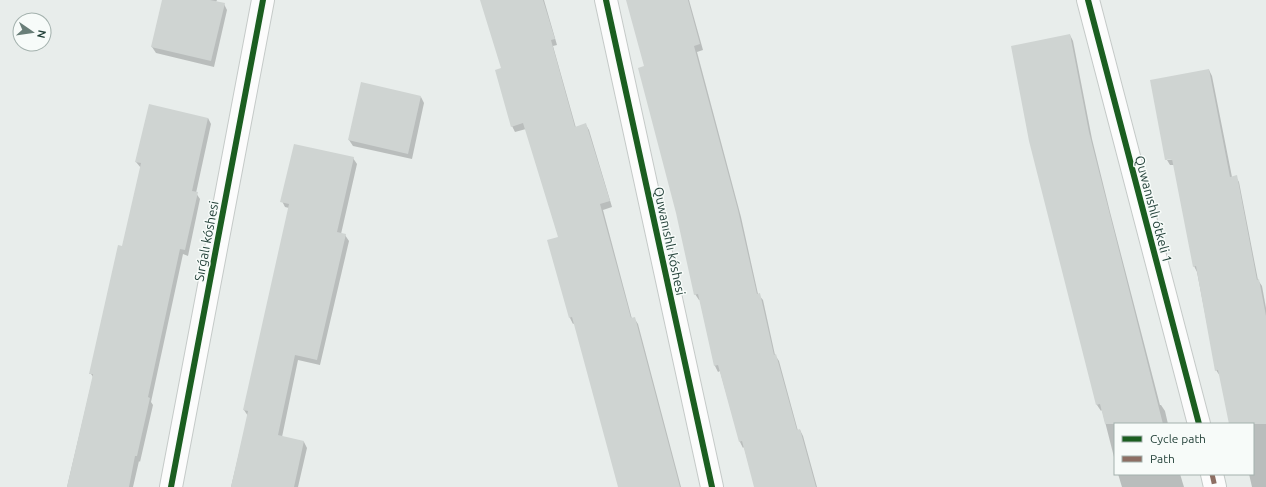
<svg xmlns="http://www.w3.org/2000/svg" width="1266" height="487" viewBox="0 0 1266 487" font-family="Ubuntu,sans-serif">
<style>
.shadow{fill:#0003}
.building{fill:#cfd4d2}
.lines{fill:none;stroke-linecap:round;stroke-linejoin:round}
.minor-casing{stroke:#c5cac8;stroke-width:24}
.minor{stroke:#fcfcfc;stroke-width:22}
.quiet{stroke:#8d6e63;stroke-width:5;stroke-dasharray:10 5;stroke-linecap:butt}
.cycleway-casing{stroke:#f7fbf9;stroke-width:8}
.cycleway{stroke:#1b5e20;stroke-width:6}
.labels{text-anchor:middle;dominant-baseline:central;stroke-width:3;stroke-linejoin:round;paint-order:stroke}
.street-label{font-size:13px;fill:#24423a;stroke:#f7fbf9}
</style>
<rect width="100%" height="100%" fill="#e8edeb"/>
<!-- shadow -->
<g class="shadow">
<path d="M 163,0 L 217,0 L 216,2 L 224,4 L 227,10 L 214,67 L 156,53 L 152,47 Z"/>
<path d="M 481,0 L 544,0 L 557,45 L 553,46 L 576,128 L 586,125 L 589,130 L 612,207 L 603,210 L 632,319 L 634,318 L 638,324 L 681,487 L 619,487 L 575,323 L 573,324 L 570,318 L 549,241 L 559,238 L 526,129 L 515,132 L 512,126 L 502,69 Z"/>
<path d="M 627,0 L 689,0 L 703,50 L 697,52 L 741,217 L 758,294 L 763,300 L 775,355 L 779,361 L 798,431 L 800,430 L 803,436 L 817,487 L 755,487 L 744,447 L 743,448 L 740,442 L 720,371 L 718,372 L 715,366 L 700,300 L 699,300 L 695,294 L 645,67 Z"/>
<path d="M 1070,35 L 1073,41 L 1092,139 L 1110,212 L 1160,405 L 1161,405 L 1165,411 L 1168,424 L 1115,424 L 1115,461 L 1102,410 L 1101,411 L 1097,405 Z"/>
<path d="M 1209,70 L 1212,76 L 1232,177 L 1236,177 L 1239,182 L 1258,280 L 1262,286 L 1266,308 L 1266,487 L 1252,487 L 1249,474 L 1253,474 L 1253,424 L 1230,424 L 1220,376 L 1216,370 L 1197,272 L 1194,266 L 1174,165 L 1170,165 L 1167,160 L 1177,159 L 1167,158 L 1167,160 L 1166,159 Z"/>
<path d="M 421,97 L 424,103 L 412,159 L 353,146 L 349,140 Z"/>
<path d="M 208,118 L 211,124 L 196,193 L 200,199 L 188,256 L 183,254 L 151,402 L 153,405 L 140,462 L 139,461 L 133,487 L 67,487 L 93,377 L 91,374 L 123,247 L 141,168 L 136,162 Z"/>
<path d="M 353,158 L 357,164 L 341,234 L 345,235 L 349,241 L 320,365 L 298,360 L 282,437 L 304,442 L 307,448 L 298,487 L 231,487 L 248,416 L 244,410 L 289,208 L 285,207 L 282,201 Z"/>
<path d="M 1118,474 L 1180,474 L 1184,487 L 1122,487 Z"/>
</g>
<!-- building -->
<g class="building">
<path d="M 162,0 L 210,0 L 225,3 L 211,61 L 151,47 Z"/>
<path d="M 480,0 L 543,0 L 555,39 L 551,40 L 575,127 L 586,123 L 610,201 L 600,204 L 631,318 L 635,317 L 680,487 L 618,487 L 572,317 L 569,318 L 547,240 L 558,237 L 523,123 L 511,127 L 495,70 L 501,68 Z"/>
<path d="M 626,0 L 688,0 L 700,44 L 694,46 L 738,210 L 757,294 L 760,293 L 774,355 L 776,354 L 797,430 L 800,429 L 816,487 L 754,487 L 742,441 L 739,442 L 718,365 L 714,366 L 698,294 L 694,295 L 676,213 L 638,68 L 644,66 Z"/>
<path d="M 1070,34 L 1089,132 L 1163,424 L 1105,424 L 1100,404 L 1096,405 L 1029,141 L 1011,46 Z"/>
<path d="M 1209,69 L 1230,177 L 1237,175 L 1257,280 L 1259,279 L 1266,316 L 1266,424 L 1229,424 L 1218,370 L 1215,371 L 1196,266 L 1193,267 L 1172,159 L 1165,160 L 1150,80 Z"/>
<path d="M 361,82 L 421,96 L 408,154 L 348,140 Z"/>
<path d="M 149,104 L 208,118 L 192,191 L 198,192 L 185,250 L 180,249 L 148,397 L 150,398 L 137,456 L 135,456 L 129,487 L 67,487 L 93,374 L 89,374 L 118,245 L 122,246 L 141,163 L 135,162 Z"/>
<path d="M 294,144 L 354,157 L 337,232 L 346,234 L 317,360 L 295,355 L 278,435 L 304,441 L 294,487 L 231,487 L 248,411 L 243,410 L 289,204 L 280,202 Z"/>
</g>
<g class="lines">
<!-- minor casing -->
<g class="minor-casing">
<g id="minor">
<path d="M 606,0 L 712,487"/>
<path d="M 1088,0 L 1199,424"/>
<path d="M 1212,474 L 1215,487"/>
<path d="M 171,487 L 263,0"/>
</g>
</g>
<!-- minor -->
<use href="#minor" class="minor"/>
<!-- quiet -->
<path class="quiet" d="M 1212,474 L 1215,487"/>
<!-- cycleway casing -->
<g class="cycleway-casing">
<g id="cycleway">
<path d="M 606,0 L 712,487"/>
<path d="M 1088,0 L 1199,424"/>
<path d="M 171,487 L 263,0"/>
</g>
</g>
<!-- cycleway -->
<use href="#cycleway" class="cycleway"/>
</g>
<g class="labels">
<!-- street labels -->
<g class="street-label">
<text transform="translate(1154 209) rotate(75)">Quwanıshlı ótkeli 1</text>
<text transform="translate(206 241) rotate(-79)">Sırǵalı kóshesi</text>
<text transform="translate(670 241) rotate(78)">Quwanıshlı kóshesi</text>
</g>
</g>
<!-- legend -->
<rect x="1114" y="423" width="140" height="52" fill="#f7fbf9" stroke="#a3b1ad"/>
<rect x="1122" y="436" width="20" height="6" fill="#1b5e20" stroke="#a3b1ad"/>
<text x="1150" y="443" font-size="12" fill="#24423a">Cycle path</text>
<rect x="1122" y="456" width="20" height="6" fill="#8d6e63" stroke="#a3b1ad"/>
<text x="1150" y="463" font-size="12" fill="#24423a">Path</text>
<!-- north arrow -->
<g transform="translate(32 32) rotate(103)"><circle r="19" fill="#f7fbf9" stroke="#a3b1ad"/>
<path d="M0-3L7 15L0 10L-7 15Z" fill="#697e78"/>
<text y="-6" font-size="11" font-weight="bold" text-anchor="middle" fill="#24423a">N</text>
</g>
</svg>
